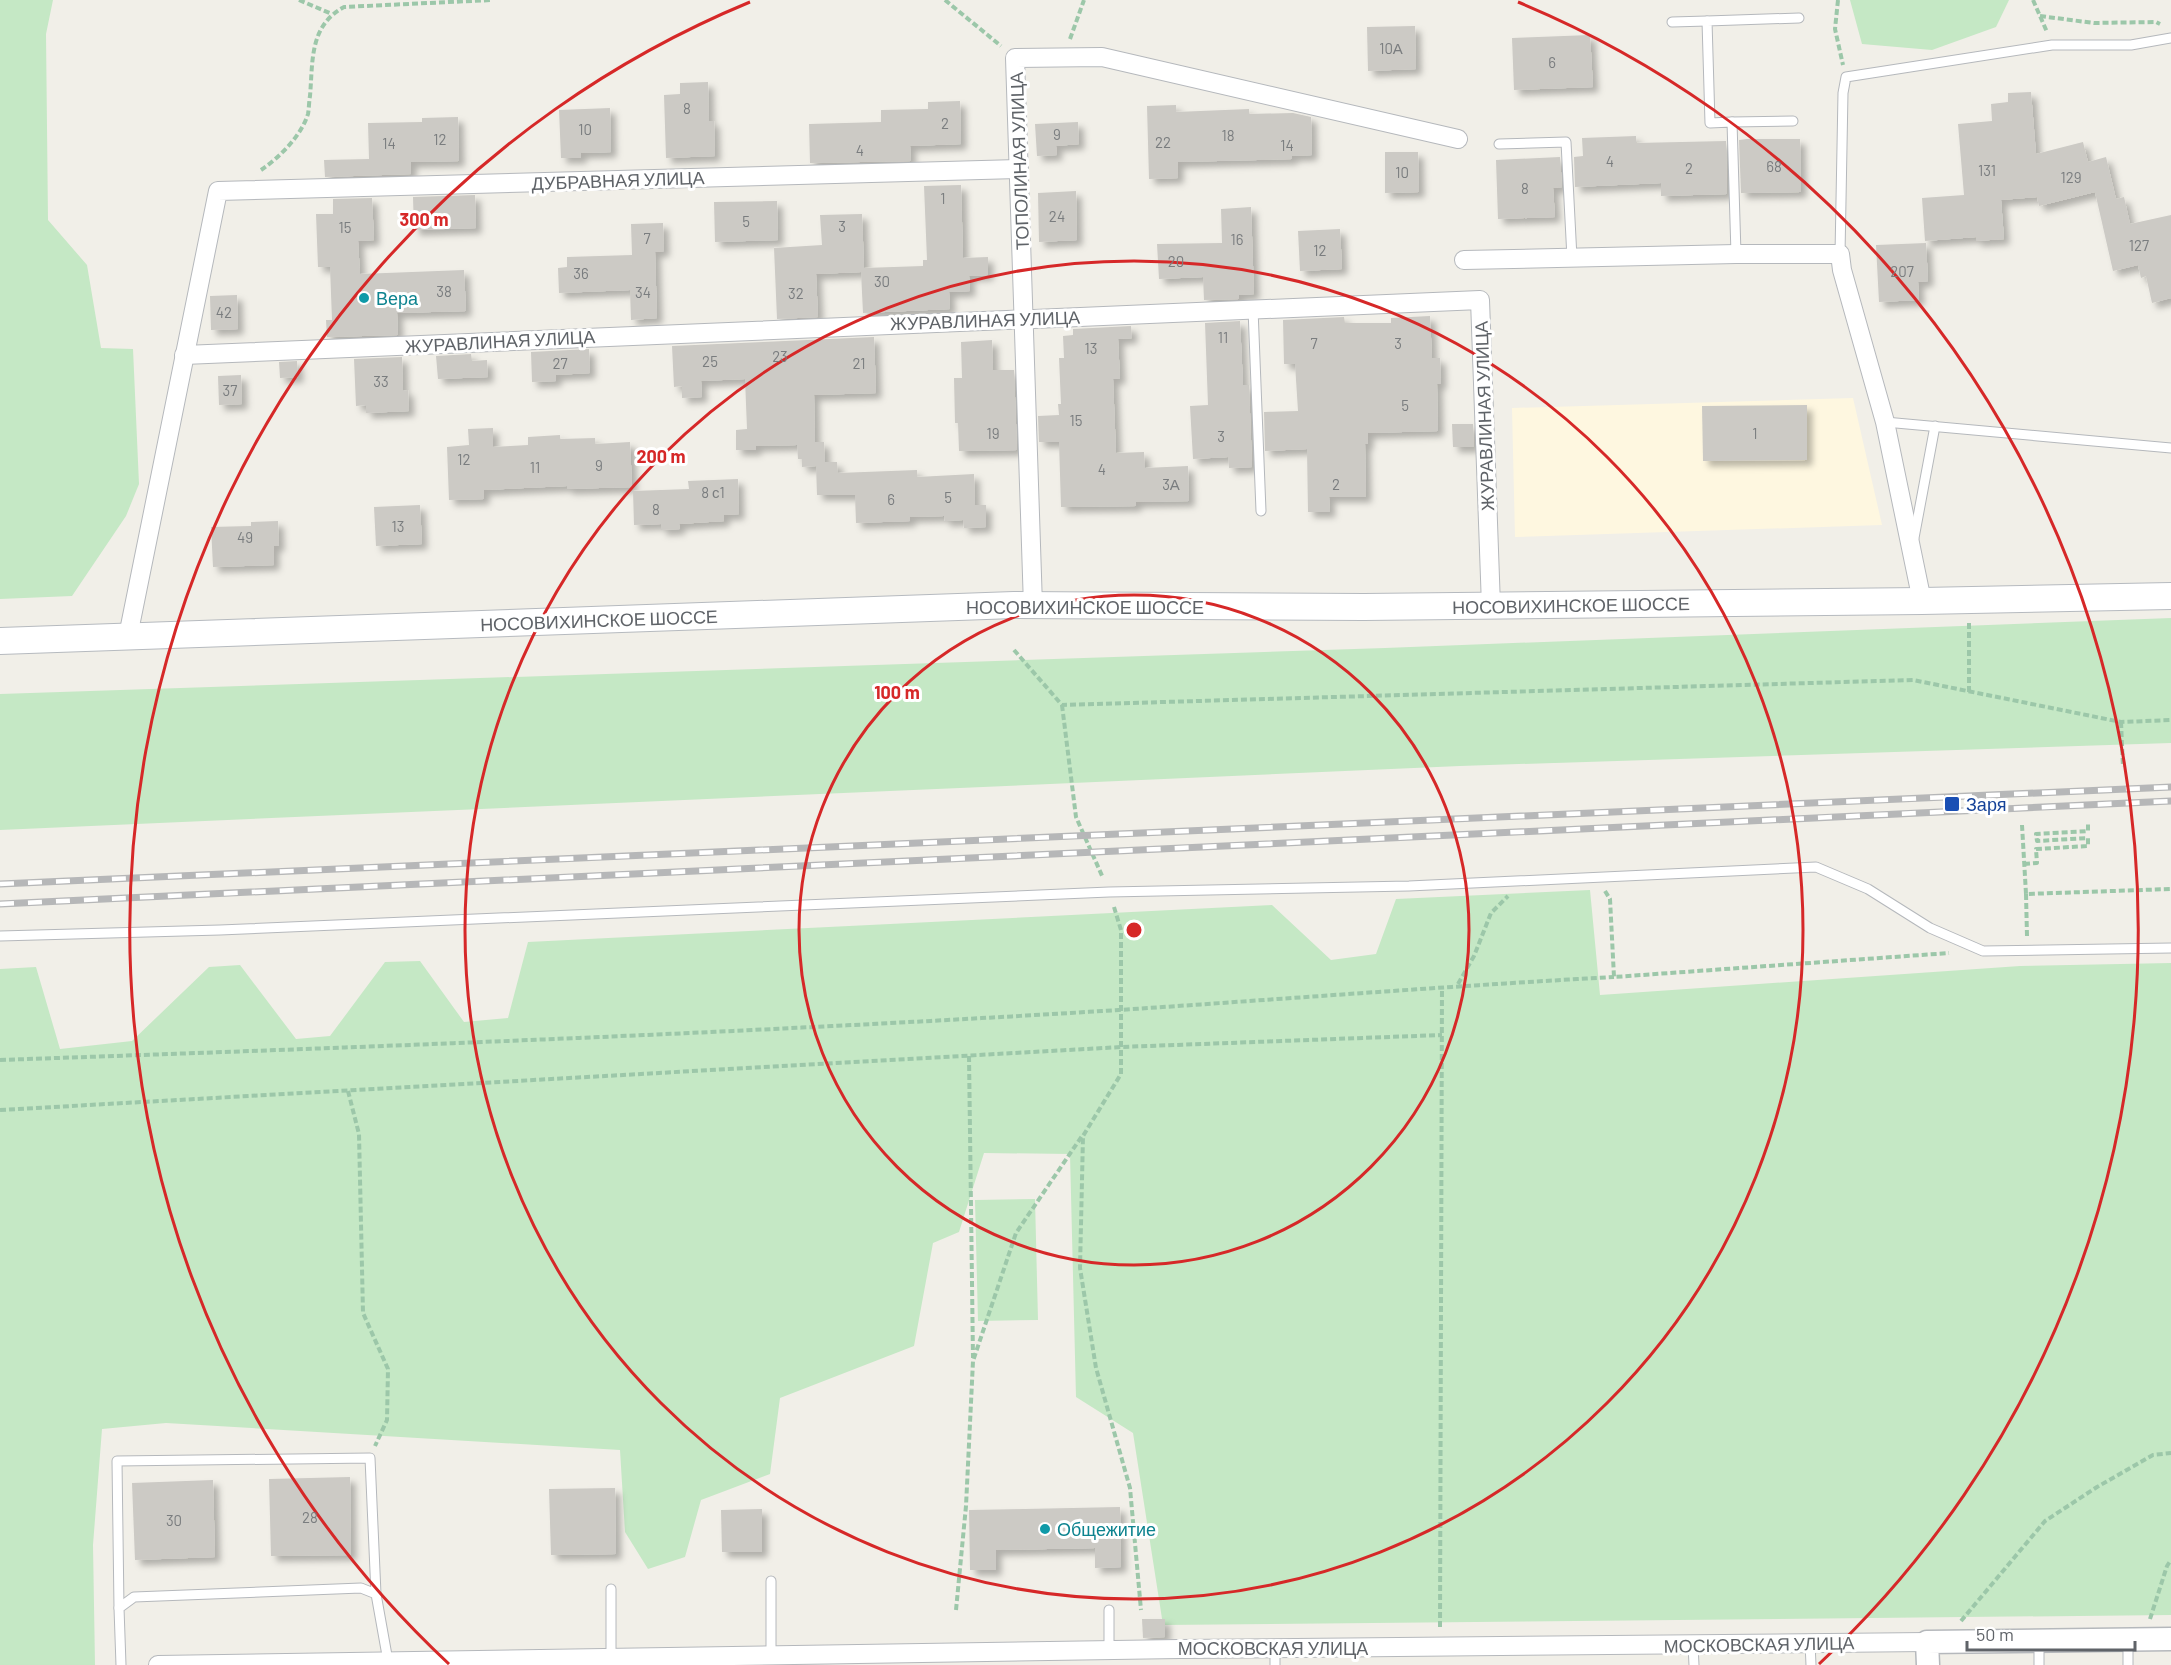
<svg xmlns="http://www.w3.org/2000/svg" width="2171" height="1665" viewBox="0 0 2171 1665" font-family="Barlow,sans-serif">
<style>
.commercial{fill:#fef7e0}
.green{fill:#c5e8c5}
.building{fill:#cccac5;filter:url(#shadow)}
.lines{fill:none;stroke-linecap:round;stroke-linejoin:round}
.service-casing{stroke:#b5b8bc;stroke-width:11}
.minor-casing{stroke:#b5b8bc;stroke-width:20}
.tertiary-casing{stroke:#b5b8bc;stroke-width:25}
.secondary-casing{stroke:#b6babf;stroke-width:28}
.path{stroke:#9cc7a9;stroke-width:4;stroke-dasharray:6 3;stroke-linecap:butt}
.service{stroke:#fff;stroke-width:9}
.minor{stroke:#fff;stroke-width:18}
.tertiary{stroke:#fff;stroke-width:22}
.secondary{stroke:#fff;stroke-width:26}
.rail-casing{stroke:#b6b7b8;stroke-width:7}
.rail{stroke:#fff;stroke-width:4.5;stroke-dasharray:14;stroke-linecap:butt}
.ring{fill:none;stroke:#d62828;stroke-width:3}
.culture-dot{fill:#0f9aa8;stroke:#fff;stroke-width:2}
.transit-dot{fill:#1a4fb4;stroke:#fff;stroke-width:2}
.labels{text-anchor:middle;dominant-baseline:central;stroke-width:6;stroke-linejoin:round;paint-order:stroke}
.number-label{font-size:15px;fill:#7a7d7f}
.street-label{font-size:18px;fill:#5f6368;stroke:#fff}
.culture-label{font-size:18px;fill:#0d838f;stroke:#fff;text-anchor:start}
.transit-label{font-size:18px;fill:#164399;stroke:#fff;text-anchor:start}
.centre{fill:#d62828;stroke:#fff;stroke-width:3}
.ring-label{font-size:18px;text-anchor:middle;font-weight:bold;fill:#d62828;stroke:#fff;stroke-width:6;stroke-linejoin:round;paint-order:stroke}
</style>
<defs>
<filter id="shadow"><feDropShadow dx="5.5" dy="5.5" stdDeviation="3" flood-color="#0004"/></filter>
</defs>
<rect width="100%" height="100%" fill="#f1efe8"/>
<!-- commercial -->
<path class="commercial" d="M 1853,398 L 1882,525 L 1515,537 L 1512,408 Z"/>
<!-- green -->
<g class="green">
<path d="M 0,0 L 53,0 L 46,34 L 48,220 L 87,265 L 101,348 L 133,349 L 139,484 L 126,516 L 72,596 L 0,599 Z"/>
<path d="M 1850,0 L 2009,0 L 1996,27 L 1932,50 L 1862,44 Z"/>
<path d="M 2171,618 L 2171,743 L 1460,766 L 0,830 L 0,694 L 1385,648 Z"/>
<path d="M 1590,890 L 1600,995 L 2020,966 L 2171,963 L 2171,1615 L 1163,1625 L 1133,1433 L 1076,1397 L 1070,1154 L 984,1153 L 959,1232 L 933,1243 L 914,1346 L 780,1398 L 770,1474 L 701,1500 L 685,1557 L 648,1569 L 625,1532 L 620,1450 L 166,1423 L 102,1429 L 93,1545 L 95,1665 L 0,1665 L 0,969 L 36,967 L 60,1049 L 132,1041 L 209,967 L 240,965 L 296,1039 L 330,1036 L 385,962 L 420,961 L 464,1022 L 508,1018 L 528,942 L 1272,905 L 1331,960 L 1376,954 L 1396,899 Z"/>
<path d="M 1035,1199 L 1038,1320 L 978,1321 L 975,1200 Z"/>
</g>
<!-- building -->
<g class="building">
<path d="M 1415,26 L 1416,69 L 1368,71 L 1367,27 Z"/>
<path d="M 1590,35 L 1593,87 L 1514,90 L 1512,38 Z"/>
<path d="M 708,82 L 709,121 L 714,121 L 715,156 L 666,158 L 664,95 L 680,94 L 680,83 Z"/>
<path d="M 2031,92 L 2036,154 L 2083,142 L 2088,162 L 2106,157 L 2116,199 L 2124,197 L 2130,224 L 2171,215 L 2171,298 L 2152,303 L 2146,276 L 2141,278 L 2138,265 L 2113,271 L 2095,192 L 2039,206 L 2037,197 L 2001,200 L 2004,239 L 1976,241 L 1976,237 L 1925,241 L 1922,198 L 1964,195 L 1958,124 L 1992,121 L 1991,104 L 2008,102 L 2008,93 Z"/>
<path d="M 960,101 L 961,144 L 910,146 L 911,161 L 810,163 L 809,124 L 881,122 L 881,110 L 928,109 L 928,102 Z"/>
<path d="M 1176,105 L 1176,112 L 1249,109 L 1249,114 L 1293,113 L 1311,117 L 1312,155 L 1292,156 L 1292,159 L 1178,162 L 1178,178 L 1149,179 L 1147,106 Z"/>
<path d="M 610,108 L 611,152 L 581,153 L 581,158 L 561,158 L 559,110 Z"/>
<path d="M 458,117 L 459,161 L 411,162 L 411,174 L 325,177 L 324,160 L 369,159 L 368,123 L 422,122 L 422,118 Z"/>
<path d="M 1078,122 L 1079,144 L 1056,146 L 1057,155 L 1037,156 L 1035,124 Z"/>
<path d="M 1636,136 L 1636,143 L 1726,141 L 1727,194 L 1661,196 L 1661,183 L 1575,187 L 1574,157 L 1583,156 L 1582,138 Z"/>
<path d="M 1747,139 L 1800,139 L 1801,192 L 1741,193 L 1739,140 Z"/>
<path d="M 1385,152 L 1418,152 L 1419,192 L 1385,193 Z"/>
<path d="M 1560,157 L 1562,187 L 1553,188 L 1555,217 L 1498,219 L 1496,160 Z"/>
<path d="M 961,185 L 963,258 L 988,257 L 988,275 L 969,276 L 970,291 L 949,292 L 950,309 L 863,313 L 861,272 L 816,274 L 818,317 L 777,319 L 774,248 L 822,245 L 820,215 L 862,214 L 864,268 L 923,266 L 923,260 L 927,260 L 924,186 Z"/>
<path d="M 1076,191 L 1077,240 L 1039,242 L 1038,193 Z"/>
<path d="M 475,195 L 476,228 L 414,230 L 413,197 Z"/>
<path d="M 372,198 L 374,240 L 358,241 L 360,274 L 464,270 L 466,311 L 397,313 L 398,335 L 327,337 L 326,320 L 332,320 L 330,267 L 318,267 L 316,214 L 333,214 L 333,199 Z"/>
<path d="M 777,201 L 778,240 L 715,242 L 714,202 Z"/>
<path d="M 1251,207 L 1254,294 L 1239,295 L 1239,299 L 1204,300 L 1203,277 L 1159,279 L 1157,244 L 1222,243 L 1221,209 Z"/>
<path d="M 663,223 L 664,251 L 655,252 L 657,318 L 631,320 L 630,290 L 559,293 L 558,268 L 567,267 L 567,257 L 632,255 L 631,224 Z"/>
<path d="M 1340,229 L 1342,269 L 1300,271 L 1298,231 Z"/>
<path d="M 1926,243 L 1928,281 L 1918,282 L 1919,300 L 1879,302 L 1876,245 Z"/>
<path d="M 237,295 L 238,329 L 211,330 L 210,296 Z"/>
<path d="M 1430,316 L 1432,358 L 1440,358 L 1441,384 L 1437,384 L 1438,431 L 1368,433 L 1368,444 L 1365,444 L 1366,497 L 1329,497 L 1330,512 L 1308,512 L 1307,449 L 1265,451 L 1264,412 L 1298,411 L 1295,364 L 1284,364 L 1283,320 L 1344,317 L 1345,323 L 1391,323 L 1391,318 Z"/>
<path d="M 1240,321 L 1243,385 L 1249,385 L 1252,467 L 1229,468 L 1228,457 L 1193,459 L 1190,406 L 1208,405 L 1205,323 Z"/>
<path d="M 1131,326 L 1132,338 L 1118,339 L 1120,379 L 1113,379 L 1116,453 L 1144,452 L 1145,468 L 1188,466 L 1189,501 L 1136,502 L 1136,506 L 1061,507 L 1059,442 L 1039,442 L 1038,416 L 1059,415 L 1058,404 L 1061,404 L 1059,358 L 1064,358 L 1063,336 L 1073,335 L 1073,329 Z"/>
<path d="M 874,337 L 876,393 L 814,395 L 815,442 L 824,442 L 825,462 L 837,462 L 838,473 L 917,470 L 917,477 L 974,474 L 975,505 L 986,505 L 986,527 L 964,528 L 963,520 L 945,521 L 944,516 L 910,517 L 910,521 L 856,523 L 855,495 L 817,495 L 816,466 L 802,467 L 802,459 L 798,459 L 797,445 L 756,446 L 756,450 L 736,450 L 736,430 L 747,429 L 745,379 L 701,381 L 702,397 L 682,398 L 682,386 L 674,387 L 672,346 Z"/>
<path d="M 992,340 L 993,370 L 1014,370 L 1017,450 L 959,451 L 958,423 L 955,423 L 954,378 L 962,378 L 961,342 Z"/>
<path d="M 589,349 L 590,373 L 556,375 L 556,381 L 532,382 L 531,352 Z"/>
<path d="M 471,354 L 472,361 L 487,360 L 488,377 L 438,379 L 436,356 Z"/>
<path d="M 402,357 L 403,391 L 408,390 L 409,411 L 366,413 L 366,405 L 356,406 L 354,359 Z"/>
<path d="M 297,361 L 298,377 L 280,378 L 279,362 Z"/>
<path d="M 241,375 L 242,404 L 219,405 L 218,376 Z"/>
<path d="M 1807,405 L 1807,460 L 1703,461 L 1702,406 Z"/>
<path d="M 1452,424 L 1473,424 L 1474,447 L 1453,447 Z"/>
<path d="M 493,428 L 493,447 L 528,445 L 528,437 L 560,435 L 560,439 L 595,438 L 595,444 L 630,442 L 632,487 L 567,489 L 567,486 L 484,490 L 484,499 L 449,500 L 447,447 L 469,445 L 468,429 Z"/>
<path d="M 738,479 L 739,514 L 724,515 L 724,521 L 679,524 L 680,529 L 661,530 L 661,524 L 634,525 L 633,491 L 689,489 L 688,481 Z"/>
<path d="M 420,505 L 422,544 L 376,546 L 374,507 Z"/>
<path d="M 278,521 L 279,546 L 274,546 L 274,565 L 213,567 L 211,527 L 251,526 L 251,522 Z"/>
<path d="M 350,1477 L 351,1555 L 271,1556 L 269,1479 Z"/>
<path d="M 213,1480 L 215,1557 L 135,1560 L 132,1483 Z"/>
<path d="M 615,1488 L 616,1554 L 551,1555 L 549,1489 Z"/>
<path d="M 1120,1507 L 1121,1567 L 1095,1568 L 1095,1548 L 996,1550 L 996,1570 L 970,1570 L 969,1510 Z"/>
<path d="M 762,1509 L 762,1552 L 722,1552 L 721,1510 Z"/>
<path d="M 1142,1619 L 1165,1619 L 1165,1637 L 1143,1638 Z"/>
</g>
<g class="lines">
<!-- service casing -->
<g class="service-casing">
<g id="service">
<path d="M 1672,22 L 1707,21"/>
<path d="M 1732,122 L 1793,121"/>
<path d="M 1499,144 L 1566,142 L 1572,258"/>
<path d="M 1736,254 L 1732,122 L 1710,123 L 1707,21 L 1799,18"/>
<path d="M 1840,254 L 1843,93 L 1846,77 L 2052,45 L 2131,45 L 2171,38"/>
<path d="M 1253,309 L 1261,511"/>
<path d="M 1885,422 L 2171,448"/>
<path d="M 1914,538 L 1935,426"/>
<path d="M 0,936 L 220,930 L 1109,892 L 1409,886 L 1816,867 L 1868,889 L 1930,928 L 1983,951 L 2171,948"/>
<path d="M 771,1581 L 771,1655"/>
<path d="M 611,1589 L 611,1657"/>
<path d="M 119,1608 L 117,1461 L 370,1458 L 376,1594"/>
<path d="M 2128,1639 L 2128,1665"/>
<path d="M 2039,1640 L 2039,1665"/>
<path d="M 1810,1643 L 1811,1665"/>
<path d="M 1693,1645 L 1694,1665"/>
<path d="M 1275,1648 L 1275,1665"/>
<path d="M 1109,1650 L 1109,1610"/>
<path d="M 121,1665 L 119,1608 L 134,1597 L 361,1588 L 376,1594 L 388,1661"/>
</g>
</g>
<!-- minor casing -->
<g class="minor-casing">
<g id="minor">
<path d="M 1464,260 L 1736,254 L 1840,254 L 1842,270 L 1885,422 L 1922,601"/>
<path d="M 184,355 L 1480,300 L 1491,606"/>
<path d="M 1033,606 L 1015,58 L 1102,57 L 1458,139"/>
<path d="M 128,636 L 218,191 L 1019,169"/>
<path d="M 158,1665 L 1179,1649 L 1927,1642"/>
</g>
</g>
<!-- tertiary casing -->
<g class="tertiary-casing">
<path id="tertiary" d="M 1928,1665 L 1927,1642 L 2171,1639"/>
</g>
<!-- secondary casing -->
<g class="secondary-casing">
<path id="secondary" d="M 0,641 L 1014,605 L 1364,607 L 1922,601 L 2171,596"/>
</g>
<!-- path -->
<g class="path">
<path d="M 299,0 L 332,14"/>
<path d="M 945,0 L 1001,46"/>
<path d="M 1838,0 L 1835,29 L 1843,65"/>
<path d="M 2033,0 L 2047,32"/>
<path d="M 2040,16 L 2094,23 L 2156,22 L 2160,24"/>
<path d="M 1070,39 L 1084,0"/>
<path d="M 261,170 C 280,157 301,136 308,114 C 309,109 309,101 310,96 C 313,61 309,26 344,7 L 492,0"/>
<path d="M 1014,650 L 1062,705 L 1913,680 L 2121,722 L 2171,720"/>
<path d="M 1969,692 L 1969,622"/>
<path d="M 1062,705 L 1076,817 L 1103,878"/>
<path d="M 2121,722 L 2123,767"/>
<path d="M 2022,825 L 2026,894 L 2171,889"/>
<path d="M 2024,864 L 2037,863 L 2036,849 L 2088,846 L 2088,838 L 2037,841 L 2036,834 L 2088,831 L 2088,822"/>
<path d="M 1605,891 L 1610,899 L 1614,977 L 1949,953"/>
<path d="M 2026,894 L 2027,936"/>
<path d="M 1114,907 L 1121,930 L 1121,1074 L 1083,1136 L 1080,1268 L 1096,1368 L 1130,1488 L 1141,1610"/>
<path d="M 1458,984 L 1474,956 L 1491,913 L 1508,896"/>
<path d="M 969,1056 L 973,1358"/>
<path d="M 0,1060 C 373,1047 747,1033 1119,1010 C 1284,999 1449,986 1614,977"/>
<path d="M 348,1091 L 359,1134 L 363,1313 L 388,1369 L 387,1420 L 375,1446"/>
<path d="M 0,1110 L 1121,1047 L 1442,1035"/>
<path d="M 956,1610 L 966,1506 L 973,1361 L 1016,1233 L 1082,1136"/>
<path d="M 2150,1619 L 2167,1566 L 2171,1560"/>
<path d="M 1961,1621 L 2045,1521 L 2097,1487 L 2153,1455 L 2171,1453"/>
<path d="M 1440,1627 L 1442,986"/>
</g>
<!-- service -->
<use href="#service" class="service"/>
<!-- minor -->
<use href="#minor" class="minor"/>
<!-- tertiary -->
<use href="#tertiary" class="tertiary"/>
<!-- secondary -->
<use href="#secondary" class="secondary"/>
<!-- rail casing -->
<g class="rail-casing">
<g id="rail">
<path d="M 0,884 L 2171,787"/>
<path d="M 0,904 L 2171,801"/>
</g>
</g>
<!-- rail -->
<use href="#rail" class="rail"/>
</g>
<!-- distance rings -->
<g class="ring">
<circle cx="1134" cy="930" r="335"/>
<circle cx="1134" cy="930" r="669"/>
<path d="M449 1664A1004 1004 0 0 1 750 2M1518 2A1004 1004 0 0 1 1819 1664"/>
</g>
<!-- markers -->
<g class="culture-dot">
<circle cx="364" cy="298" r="6"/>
<circle cx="1045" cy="1529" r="6"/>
</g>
<rect class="transit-dot" x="1944" y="796" width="16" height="16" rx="3"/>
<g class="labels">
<!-- number labels -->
<g class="number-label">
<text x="1391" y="48">10А</text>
<text x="1552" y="62">6</text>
<text x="687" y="108">8</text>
<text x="945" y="123">2</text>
<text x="585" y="129">10</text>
<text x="1057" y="134">9</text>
<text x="1228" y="135">18</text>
<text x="440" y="139">12</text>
<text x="1163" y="142">22</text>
<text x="389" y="143">14</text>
<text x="1287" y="145">14</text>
<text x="860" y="150">4</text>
<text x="1610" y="161">4</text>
<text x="1774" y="166">68</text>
<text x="1689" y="168">2</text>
<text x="1987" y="170">131</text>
<text x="1402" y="172">10</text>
<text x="2071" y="177">129</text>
<text x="1525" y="188">8</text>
<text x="943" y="198">1</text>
<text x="1057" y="216">24</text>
<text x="746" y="221">5</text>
<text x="842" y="226">3</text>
<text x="345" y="227">15</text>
<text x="647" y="238">7</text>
<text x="1237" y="239">16</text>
<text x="2139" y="245">127</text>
<text x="1320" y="250">12</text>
<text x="1176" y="261">20</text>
<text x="1902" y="271">207</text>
<text x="581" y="273">36</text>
<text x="882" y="281">30</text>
<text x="444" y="291">38</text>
<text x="643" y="292">34</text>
<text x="796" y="293">32</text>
<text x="224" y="312">42</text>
<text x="1223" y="337">11</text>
<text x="1314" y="343">7</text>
<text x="1398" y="343">3</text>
<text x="1091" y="348">13</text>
<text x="780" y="356">23</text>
<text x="710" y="361">25</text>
<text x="560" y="363">27</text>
<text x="859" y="363">21</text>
<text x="381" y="381">33</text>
<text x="230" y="390">37</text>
<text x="1405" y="405">5</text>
<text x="1076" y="420">15</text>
<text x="993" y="433">19</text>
<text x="1755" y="433">1</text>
<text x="1221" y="436">3</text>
<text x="464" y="459">12</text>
<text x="599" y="465">9</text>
<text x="535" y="467">11</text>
<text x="1102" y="469">4</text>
<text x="1171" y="484">3А</text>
<text x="1336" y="484">2</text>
<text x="713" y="492">8 с1</text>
<text x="948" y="497">5</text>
<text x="891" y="499">6</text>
<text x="656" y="509">8</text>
<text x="398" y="526">13</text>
<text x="245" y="537">49</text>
<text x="310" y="1517">28</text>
<text x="174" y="1520">30</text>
</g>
<!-- street labels -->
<g class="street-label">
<text transform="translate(1019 161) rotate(-92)">ТОПОЛИНАЯ УЛИЦА</text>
<text transform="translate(618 180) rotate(-2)">ДУБРАВНАЯ УЛИЦА</text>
<text transform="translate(985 320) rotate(-2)">ЖУРАВЛИНАЯ УЛИЦА</text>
<text transform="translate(500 341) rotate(-3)">ЖУРАВЛИНАЯ УЛИЦА</text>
<text transform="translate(1484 416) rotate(-92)">ЖУРАВЛИНАЯ УЛИЦА</text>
<text transform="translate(1571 605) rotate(-1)">НОСОВИХИНСКОЕ ШОССЕ</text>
<text x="1085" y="607">НОСОВИХИНСКОЕ ШОССЕ</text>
<text transform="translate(599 620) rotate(-2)">НОСОВИХИНСКОЕ ШОССЕ</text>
<text transform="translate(1759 1644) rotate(-1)">МОСКОВСКАЯ УЛИЦА</text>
<text x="1273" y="1648">МОСКОВСКАЯ УЛИЦА</text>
</g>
<!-- culture labels -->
<g class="culture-label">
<text x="376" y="298">Вера</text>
<text x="1057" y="1529">Общежитие</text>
</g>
<!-- transit labels -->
<g class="transit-label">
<text x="1966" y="804">Заря</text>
</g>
</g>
<circle cx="1134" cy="930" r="9" class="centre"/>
<g class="ring-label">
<text x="424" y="226">300 m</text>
<text x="661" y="463">200 m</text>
<text x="897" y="699">100 m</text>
</g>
<!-- scale -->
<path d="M1967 1641v9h168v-9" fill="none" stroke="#5f6368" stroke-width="3"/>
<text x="1976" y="1641" font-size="18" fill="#5f6368" stroke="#ffffff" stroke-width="4.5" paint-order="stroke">50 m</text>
</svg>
